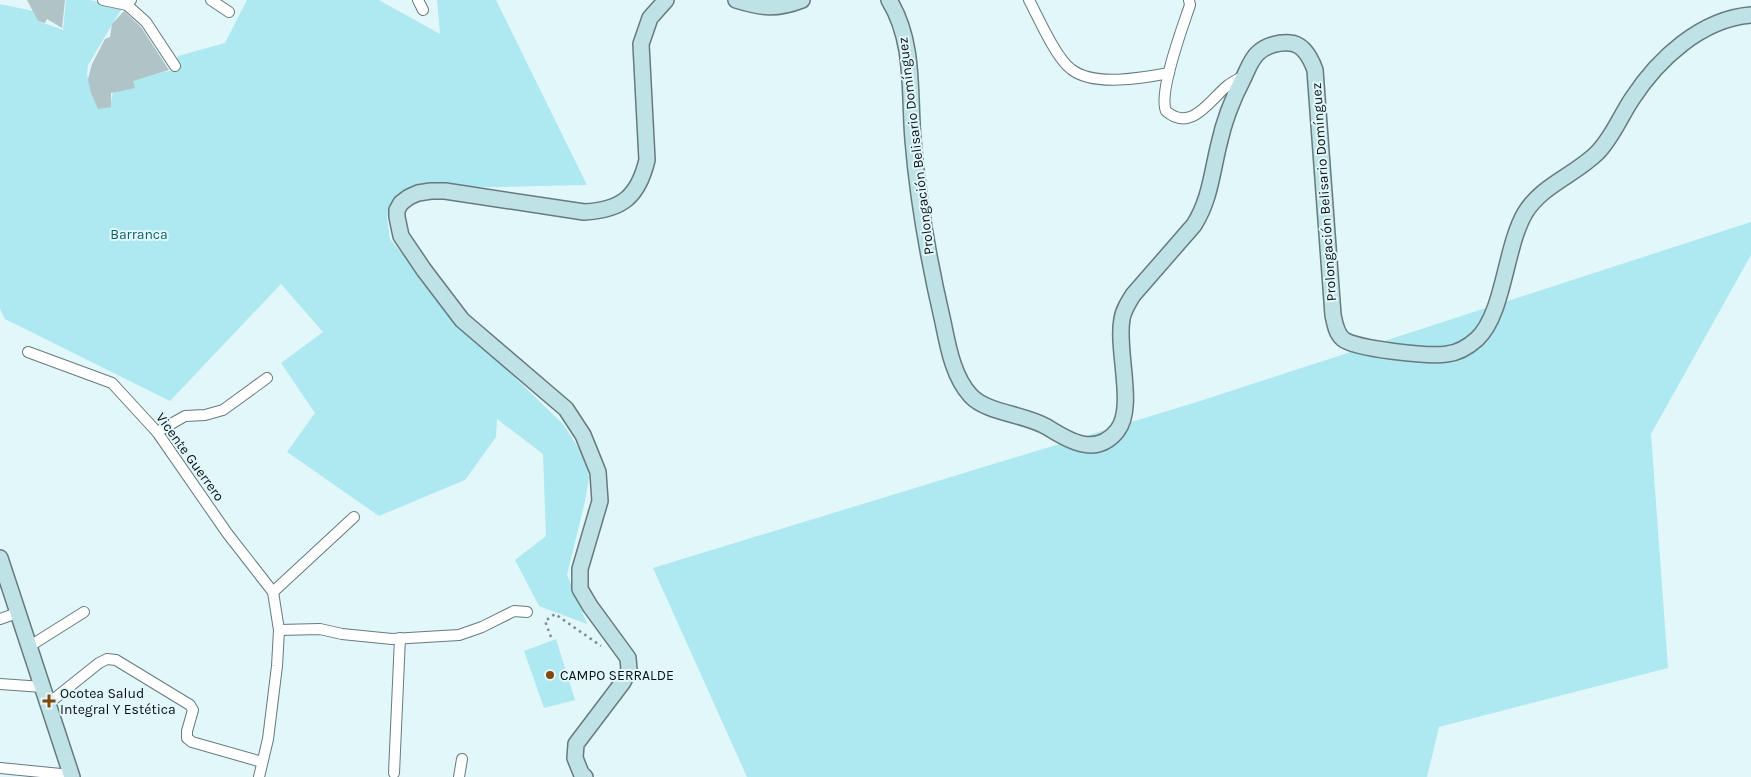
<svg xmlns="http://www.w3.org/2000/svg" width="1751" height="777" viewBox="0 0 1751 777" font-family="Karla,sans-serif">
<style>
.green{fill:#aee8f1}
.building{fill:#b0c4c7}
.lines{fill:none;stroke-linecap:round;stroke-linejoin:round}
.street-casing{stroke:#677a7d;stroke-width:12}
.secondary-casing{stroke:#677a7d;stroke-width:18}
.path{stroke:#7d8c8e;stroke-width:2.5;stroke-dasharray:2.5 4;stroke-linecap:butt}
.street{stroke:#fff;stroke-width:10}
.secondary{stroke:#bee2e6;stroke-width:15}
.poi-dot{fill:#844607;stroke:#e2f7fa;stroke-width:2}
.labels{text-anchor:middle;dominant-baseline:central;stroke-width:4;stroke-linejoin:round;paint-order:stroke}
.street-label{font-size:14px;fill:#080f10;stroke:#e2f7fa}
.park-label{font-size:14px;fill:#0c626b;stroke:#e2f7fa}
.poi-label{font-size:14px;fill:#080f10;stroke:#e2f7fa;text-anchor:start}
</style>
<rect width="100%" height="100%" fill="#e2f7fa"/>
<!-- green -->
<g class="green">
<path d="M 66,0 L 90,0 L 122,8 L 88,65 L 87,75 L 97,105 L 111,102 L 114,86 C 132,77 153,75 173,70 L 178,56 L 225,43 L 247,0 L 379,0 L 440,34 L 437,0 L 496,0 L 587,185 L 409,189 L 395,196 L 387,217 L 390,239 L 449,312 L 485,349 L 563,424 L 586,460 L 589,478 L 585,501 L 567,575 L 587,624 L 539,606 L 515,560 L 546,536 L 543,454 L 497,419 L 496,437 L 465,480 L 379,516 L 287,452 L 315,413 L 281,363 L 323,332 L 281,284 L 170,401 L 5,319 L 0,309 L 0,4 L 33,11 L 38,21 L 63,30 Z"/>
<path d="M 1751,222 L 1751,255 L 1651,434 L 1668,668 L 1439,727 L 1427,777 L 747,777 L 653,568 L 1200,401 Z"/>
<path d="M 556,639 L 575,700 L 544,708 L 524,651 Z"/>
</g>
<!-- building -->
<g class="building">
<path d="M 27,0 L 65,0 L 62,28 L 47,19 L 45,23 L 38,21 Z"/>
<path d="M 124,11 L 141,27 L 169,70 L 133,81 L 135,88 L 111,93 L 111,107 L 98,109 L 91,93 L 88,79 L 92,64 L 105,39 L 110,37 L 112,24 Z"/>
</g>
<g class="lines">
<!-- street casing -->
<g class="street-casing">
<g id="street">
<path d="M 103,0 L 127,5 L 131,0"/>
<path d="M 211,0 L 229,12"/>
<path d="M 418,0 L 423,10"/>
<path d="M 1029,0 C 1038,17 1056,58 1071,69 C 1093,87 1143,78 1169,73"/>
<path d="M 1189,0 L 1190,5 C 1183,26 1158,92 1166,111 C 1191,133 1210,100 1227,86 C 1232,82 1238,79 1244,76"/>
<path d="M 127,5 L 146,22 L 175,66"/>
<path d="M 28,352 L 112,383 L 157,432 L 227,533 L 273,592 L 279,630 L 277,666 L 268,739 L 259,777"/>
<path d="M 157,432 L 185,416 L 205,415 L 223,410 L 267,378"/>
<path d="M 273,592 L 354,517"/>
<path d="M 0,619 L 17,613"/>
<path d="M 279,630 L 320,629 L 342,634 L 392,639 L 459,635 L 482,627 L 514,611 L 527,612"/>
<path d="M 30,646 L 84,612"/>
<path d="M 0,684 L 43,687"/>
<path d="M 49,703 L 99,663 L 107,659 L 116,660 L 190,705 L 193,710 L 187,731 L 187,738 L 192,742 L 262,762"/>
<path d="M 0,768 L 71,775"/>
<path d="M 394,773 L 400,638"/>
<path d="M 459,777 L 462,759"/>
</g>
</g>
<!-- secondary casing -->
<g class="secondary-casing">
<g id="secondary">
<path d="M 736,0 C 762,8 776,10 802,0"/>
<path d="M 889,0 C 915,42 909,93 913,140 C 918,201 929,262 943,322 C 948,346 953,377 971,396 C 987,413 1025,414 1047,427 C 1069,441 1096,457 1117,431 C 1136,408 1116,350 1122,319 C 1123,311 1128,303 1133,295 L 1194,225 C 1210,200 1212,172 1219,144 C 1224,121 1232,100 1243,79 C 1247,71 1251,59 1258,53 C 1266,45 1280,42 1290,43 C 1304,44 1311,59 1315,70 L 1333,315 C 1335,324 1336,333 1343,339 C 1355,349 1431,357 1447,354 C 1458,353 1468,347 1477,339 C 1504,314 1505,247 1525,213 C 1542,185 1575,175 1597,153 C 1612,138 1620,117 1632,99 C 1658,59 1701,19 1751,15"/>
<path d="M 0,558 L 72,777"/>
<path d="M 585,777 L 581,773 L 575,758 L 576,744 L 623,682 L 629,670 L 628,658 L 590,606 L 580,589 L 580,569 L 600,501 L 598,472 L 583,435 L 566,409 L 462,320 L 424,270 L 401,236 L 397,217 L 397,210 L 401,203 L 409,197 L 418,193 L 431,191 L 445,191 L 584,212 C 622,210 638,197 647,160 L 641,44 L 650,18 L 666,0"/>
</g>
</g>
<!-- path -->
<path class="path" d="M 551,637 L 545,621 L 555,614 L 601,646"/>
<!-- street -->
<use href="#street" class="street"/>
<!-- secondary -->
<use href="#secondary" class="secondary"/>
</g>
<!-- markers -->
<g class="poi-dot">
<circle cx="550" cy="675" r="5"/>
<path d="M46.5 693.5h5v5h5v5h-5v5h-5v-5h-5v-5h5z"/>
</g>
<g class="labels">
<!-- street labels -->
<g class="street-label">
<text transform="translate(916 146) rotate(-97)">Prolongación Belisario Domínguez</text>
<text transform="translate(1324 192) rotate(-94)">Prolongación Belisario Domínguez</text>
<text transform="translate(190 457) rotate(54)">Vicente Guerrero</text>
</g>
<!-- park labels -->
<g class="park-label">
<text x="139" y="234">Barranca</text>
</g>
<!-- poi labels -->
<g class="poi-label">
<text x="560" y="675">CAMPO SERRALDE</text>
<text x="60" y="693">Ocotea Salud<tspan x="60" dy="16">Integral Y Estética</tspan></text>
</g>
</g>
</svg>
